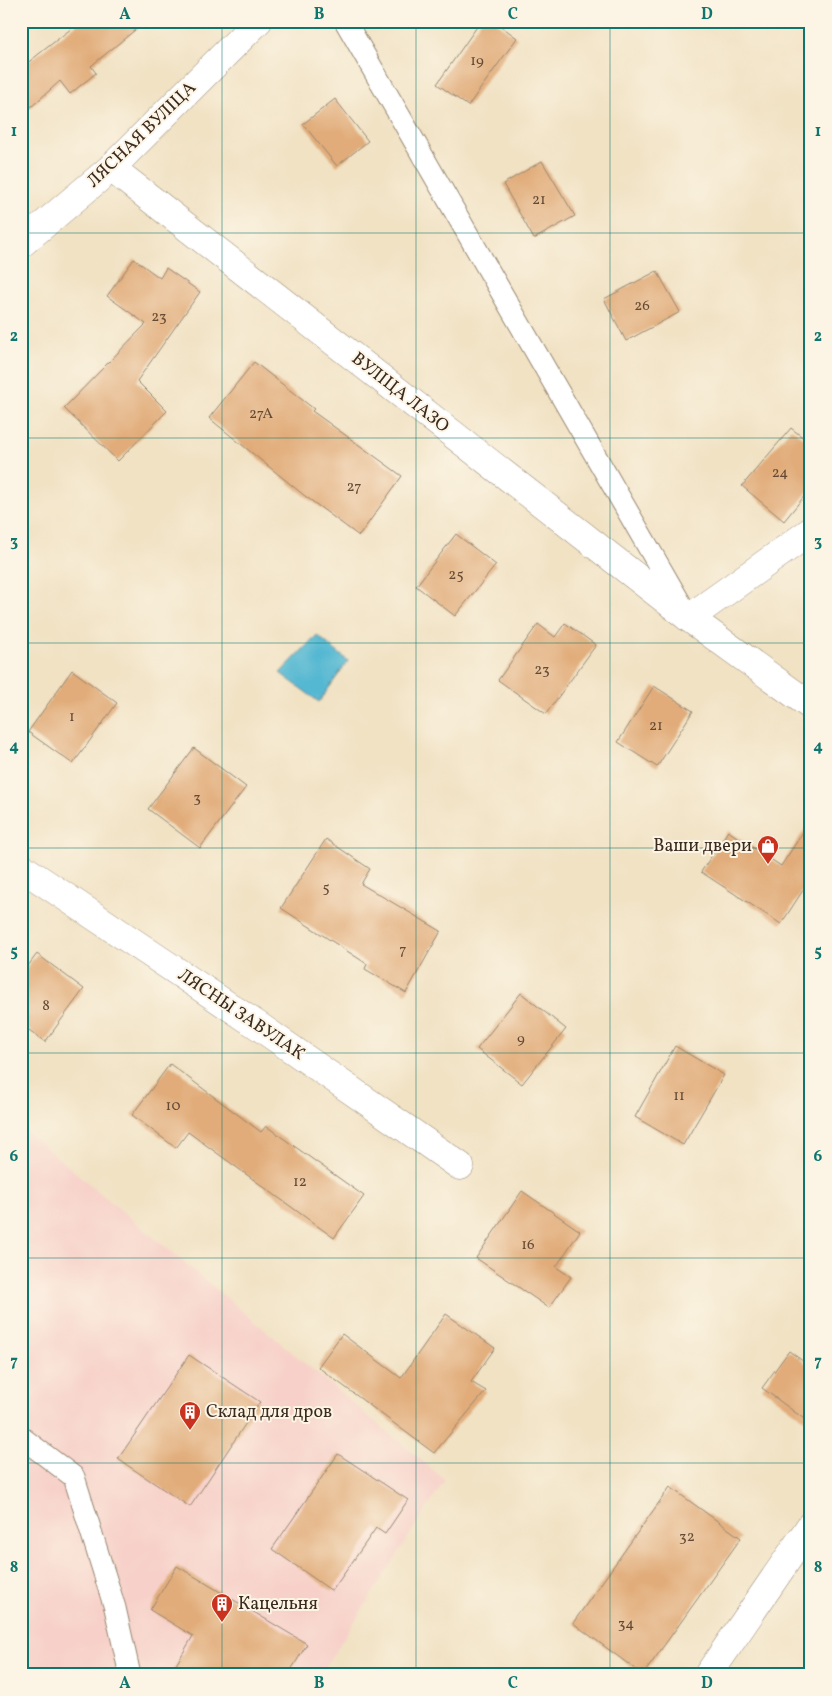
<svg xmlns="http://www.w3.org/2000/svg" width="832" height="1696" viewBox="0 0 832 1696" font-family="Vollkorn,serif">
<style>
.built{fill:#f7d1c9}
.water{fill:#54b8d2;stroke:#487178}
.building{fill:#e1ac79}
.lines{fill:none;stroke-linecap:round;stroke-linejoin:round}
.service-casing{stroke:#968671;stroke-width:23}
.minor-casing{stroke:#968671;stroke-width:29}
.service{stroke:#fff;stroke-width:21}
.minor{stroke:#fff;stroke-width:28}
.grid{fill:none;stroke:#0f766e;stroke-width:1;stroke-opacity:0.55}
.labels{text-anchor:middle;dominant-baseline:central;stroke-width:4;stroke-linejoin:round;paint-order:stroke}
.number-label{font-size:15px;fill:#644a35}
.street-label{font-size:18px;fill:#3b2a1e;stroke:#fcf5e5}
.poi-label{font-size:18px;fill:#3b2a1e;stroke:#fcf5e5;text-anchor:start}
.neatline{fill:none;stroke:#0f766e;stroke-width:2}
.grid-label{font-size:16px;text-anchor:middle;font-weight:bold;fill:#0f766e}
</style>
<rect width="100%" height="100%" fill="#fcf5e5"/>
<filter id="ink" filterUnits="userSpaceOnUse"><feTurbulence type="fractalNoise" baseFrequency=".02" numOctaves="2"/><feDisplacementMap in="SourceGraphic" scale="10" xChannelSelector="R" yChannelSelector="G"/><feConvolveMatrix kernelMatrix="1 2 1 2 8 2 1 2 1" color-interpolation-filters="sRGB"/></filter>
<filter id="wash" filterUnits="userSpaceOnUse"><feTurbulence type="fractalNoise" baseFrequency=".0096" numOctaves="4" result="noise"/><feDisplacementMap in="SourceGraphic" scale="20" xChannelSelector="R" yChannelSelector="G"/><feGaussianBlur stdDeviation="1.12" result="paint"/><feColorMatrix in="noise" values="0 0 0 0 0 0 0 0 0 0 0 0 0 0 0 0 0 1.4 0 .05"/><feComposite in="paint" operator="in"/></filter>
<g filter="url(#wash)">
<rect width="100%" height="100%" fill="#f1e2c4"/>
<!-- built -->
<path class="built" d="M 21,1127 L 445,1480 L 320,1675 L 21,1675 Z"/>
<!-- water -->
<path class="water" d="M 317,635 L 348,661 L 319,702 L 280,673 Z"/>
<g id="blocks">
<!-- building -->
<g class="building">
<path d="M 81,21 L 146,21 L 91,66 L 96,73 L 70,94 L 60,81 L 21,116 L 21,68 Z"/>
<path d="M 481,21 L 494,21 L 517,38 L 468,106 L 437,84 Z"/>
<path d="M 335,99 L 368,141 L 337,166 L 303,124 Z"/>
<path d="M 542,161 L 575,216 L 534,239 L 503,184 Z"/>
<path d="M 134,259 L 160,278 L 166,268 L 200,292 L 137,381 L 167,411 L 118,461 L 64,408 L 146,324 L 107,296 Z"/>
<path d="M 657,271 L 680,312 L 626,341 L 604,299 Z"/>
<path d="M 254,362 L 314,409 L 312,411 L 402,476 L 359,536 L 305,496 L 209,418 Z"/>
<path d="M 791,428 L 811,444 L 811,488 L 784,521 L 742,486 Z"/>
<path d="M 456,534 L 496,565 L 455,616 L 416,586 Z"/>
<path d="M 565,623 L 596,645 L 546,714 L 498,680 L 538,624 L 555,637 Z"/>
<path d="M 72,670 L 117,703 L 73,764 L 28,732 Z"/>
<path d="M 654,686 L 693,711 L 657,767 L 618,742 Z"/>
<path d="M 194,748 L 246,787 L 200,848 L 148,809 Z"/>
<path d="M 811,820 L 811,878 L 781,924 L 701,872 L 728,831 L 781,866 Z"/>
<path d="M 326,839 L 370,869 L 361,884 L 441,931 L 406,993 L 365,969 L 367,964 L 281,908 Z"/>
<path d="M 37,954 L 84,989 L 45,1042 L 21,1024 L 21,975 Z"/>
<path d="M 521,993 L 566,1029 L 522,1084 L 477,1049 Z"/>
<path d="M 675,1046 L 724,1075 L 683,1145 L 635,1117 Z"/>
<path d="M 170,1064 L 261,1132 L 266,1126 L 364,1196 L 334,1238 L 188,1132 L 176,1148 L 132,1115 Z"/>
<path d="M 522,1191 L 580,1231 L 556,1267 L 571,1277 L 549,1308 L 476,1258 Z"/>
<path d="M 446,1314 L 495,1348 L 471,1382 L 486,1391 L 434,1453 L 318,1367 L 342,1334 L 401,1378 Z"/>
<path d="M 789,1351 L 811,1367 L 811,1424 L 762,1388 Z"/>
<path d="M 189,1355 L 260,1402 L 190,1507 L 118,1459 Z"/>
<path d="M 338,1454 L 408,1500 L 385,1534 L 376,1528 L 332,1591 L 272,1549 Z"/>
<path d="M 670,1487 L 741,1538 L 643,1675 L 573,1623 Z"/>
<path d="M 177,1566 L 307,1644 L 288,1675 L 170,1675 L 193,1636 L 150,1610 Z"/>
</g>
</g>
</g>
<g filter="url(#ink)">
<use href="#blocks" fill-opacity="0" stroke="#968671" stroke-width="1"/>
<g class="lines">
<!-- service casing -->
<g class="service-casing">
<g id="service">
<path d="M 345,21 L 685,611"/>
<path d="M 21,1437 L 74,1477 L 115,1608 L 130,1675"/>
</g>
</g>
<!-- minor casing -->
<g class="minor-casing">
<g id="minor">
<path d="M 111,168 L 689,618 L 811,706"/>
<path d="M 21,244 L 111,168 L 258,21"/>
<path d="M 689,618 L 811,531"/>
<path d="M 21,867 L 260,1027 L 460,1166"/>
<path d="M 708,1675 L 811,1525"/>
</g>
</g>
<!-- service -->
<use href="#service" class="service"/>
<!-- minor -->
<use href="#minor" class="minor"/>
</g>
</g>
<!-- grid -->
<path class="grid" d="M 222,21 L 222,1675M 416,21 L 416,1675M 610,21 L 610,1675M 21,233 L 811,233M 21,438 L 811,438M 21,643 L 811,643M 21,848 L 811,848M 21,1053 L 811,1053M 21,1258 L 811,1258M 21,1463 L 811,1463"/>
<!-- icons -->
<defs>
<g id="shop-pin" transform="scale(1.125)"><path d="M0 17L-7.5 6A9.5 9.5 0 1 1 7.5 6Z" fill="#c8321e" stroke="#fcf5e5"/><path d="M-5-2.5h2.3a2.7 3.5 0 0 1 5.4 0H5L5.5 6h-11ZM-1.5-2.5h3a1.5 2.3 0 0 0-3 0Z" fill="#fff"/></g>
<g id="building-pin" transform="scale(1.125)"><path d="M0 17L-7.5 6A9.5 9.5 0 1 1 7.5 6Z" fill="#c8321e" stroke="#fcf5e5"/><path d="M-4-6H4V6H1V3H-1V6H-4ZM-2.5-4.3h1.7v1.8h-1.7ZM.8-4.3h1.7v1.8H.8ZM-2.5-1h1.7V.8h-1.7ZM.8-1h1.7V.8H.8Z" fill="#fff"/></g>
</defs>
<g fill-rule="evenodd">
<use href="#shop-pin" x="768" y="846"/>
<use href="#building-pin" x="190" y="1412"/>
<use href="#building-pin" x="222" y="1604"/>
</g>
<g class="labels">
<!-- number labels -->
<g class="number-label">
<text x="477" y="61">19</text>
<text x="539" y="200">21</text>
<text x="642" y="306">26</text>
<text x="159" y="317">23</text>
<text x="261" y="414">27А</text>
<text x="780" y="473">24</text>
<text x="354" y="487">27</text>
<text x="456" y="575">25</text>
<text x="542" y="670">23</text>
<text x="72" y="717">1</text>
<text x="656" y="726">21</text>
<text x="197" y="798">3</text>
<text x="326" y="888">5</text>
<text x="403" y="950">7</text>
<text x="46" y="1006">8</text>
<text x="521" y="1039">9</text>
<text x="679" y="1096">11</text>
<text x="173" y="1106">10</text>
<text x="300" y="1182">12</text>
<text x="528" y="1245">16</text>
<text x="687" y="1537">32</text>
<text x="626" y="1624">34</text>
</g>
<!-- street labels -->
<g class="street-label">
<text transform="translate(142 135) rotate(-44)">ЛЯСНАЯ ВУЛІЦА</text>
<text transform="translate(400 393) rotate(38)">ВУЛІЦА ЛАЗО</text>
<text transform="translate(241 1015) rotate(34)">ЛЯСНЫ ЗАВУЛАК</text>
</g>
<!-- poi labels -->
<g class="poi-label">
<text x="752" y="846" text-anchor="end">Ваши двери</text>
<text x="206" y="1412">Склад для дров</text>
<text x="238" y="1604">Кацельня</text>
</g>
</g>
<!-- margin -->
<rect width="832" height="1696" fill="none" stroke="#fcf5e5" stroke-width="55"/>
<rect x="28" y="28" width="776" height="1640" class="neatline"/>
<g class="grid-label">
<text x="125" y="19">A</text>
<text x="319" y="19">B</text>
<text x="513" y="19">C</text>
<text x="707" y="19">D</text>
<text x="14" y="136">1</text>
<text x="818" y="136">1</text>
<text x="14" y="341">2</text>
<text x="818" y="341">2</text>
<text x="14" y="546">3</text>
<text x="818" y="546">3</text>
<text x="14" y="751">4</text>
<text x="818" y="751">4</text>
<text x="14" y="956">5</text>
<text x="818" y="956">5</text>
<text x="14" y="1161">6</text>
<text x="818" y="1161">6</text>
<text x="14" y="1366">7</text>
<text x="818" y="1366">7</text>
<text x="14" y="1572">8</text>
<text x="818" y="1572">8</text>
<text x="125" y="1688">A</text>
<text x="319" y="1688">B</text>
<text x="513" y="1688">C</text>
<text x="707" y="1688">D</text>
</g>
</svg>
